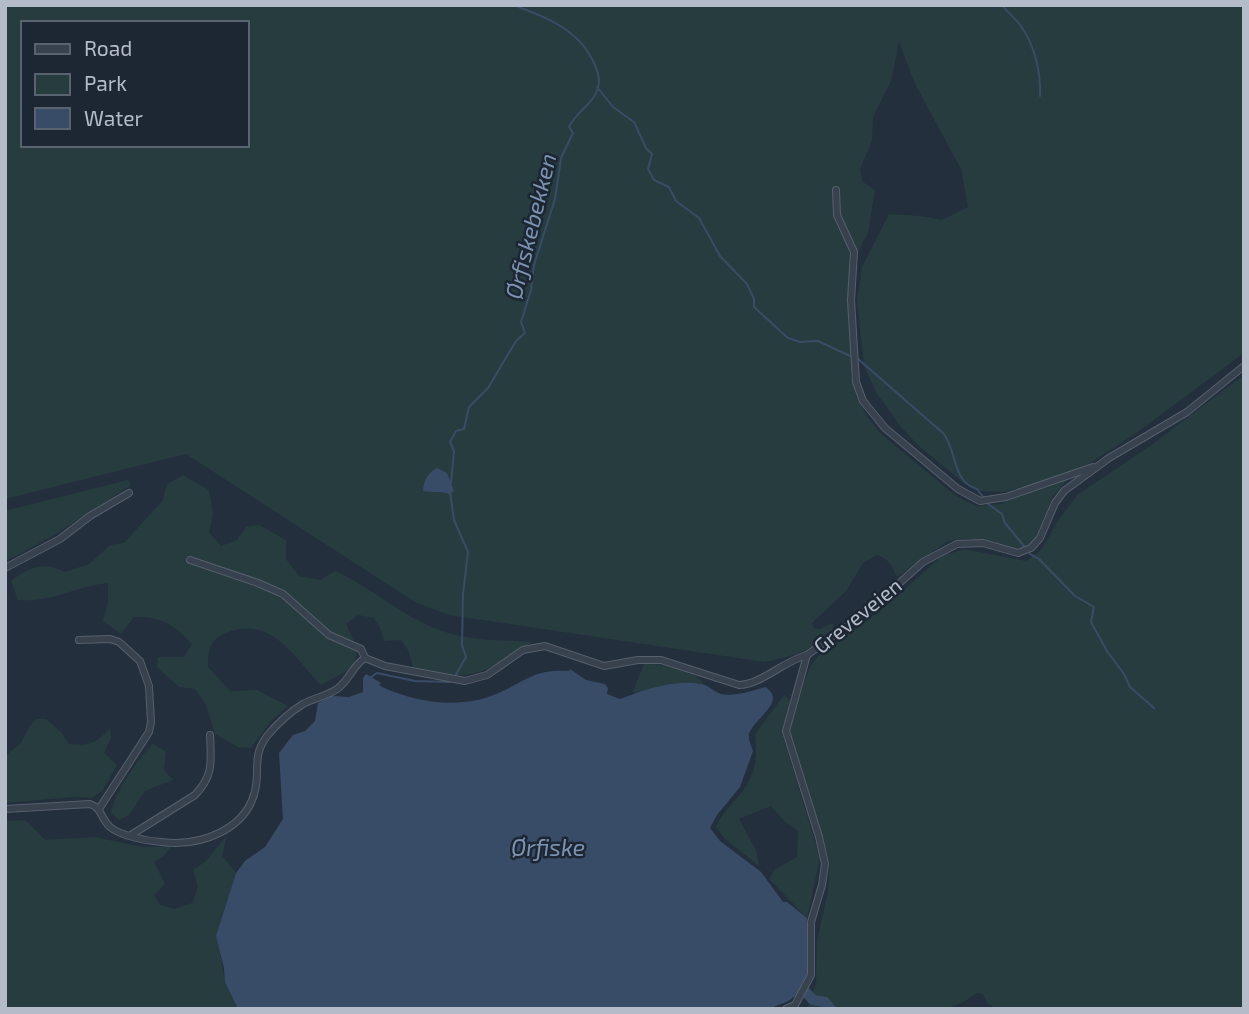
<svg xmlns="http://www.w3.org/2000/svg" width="1249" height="1014" viewBox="0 0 1249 1014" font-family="'Exo 2',sans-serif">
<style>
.green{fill:#263c3f;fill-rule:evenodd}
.water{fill:#394c67}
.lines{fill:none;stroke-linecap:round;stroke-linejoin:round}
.stream{stroke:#394c67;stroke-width:2}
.river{stroke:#394c67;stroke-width:10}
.minor-casing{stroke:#565f6c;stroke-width:8}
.minor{stroke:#38414e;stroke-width:6}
.labels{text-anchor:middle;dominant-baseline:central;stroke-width:5;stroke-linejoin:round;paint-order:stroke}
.street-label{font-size:21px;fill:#b4bcc9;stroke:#1d2633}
.water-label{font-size:23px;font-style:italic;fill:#7c92b1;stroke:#1d2633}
</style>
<rect width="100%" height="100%" fill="#242f3e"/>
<!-- green -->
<g class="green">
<path d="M 5,5 L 1244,5 L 1244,353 L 1132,436 L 1090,463 L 1070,473 L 1026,486 L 1003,492 L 980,491 L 965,484 L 920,447 L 900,426 L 876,392 L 864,366 L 857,301 L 862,267 L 889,214 L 920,216 L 942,220 L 968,207 L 961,169 L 916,86 L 899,42 L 891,81 L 873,117 L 872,141 L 860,169 L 863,182 L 875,190 L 868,233 L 849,269 L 851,376 L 856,395 L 867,416 L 880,433 L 957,497 L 977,506 L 1001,504 L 1076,471 L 1052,497 L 1040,535 L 1030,545 L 1021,549 L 986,541 L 967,539 L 948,541 L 897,577 C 892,566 889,559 877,555 L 863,563 L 846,591 L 812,623 L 814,628 L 820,629 L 832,623 L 834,627 C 816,650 792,657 764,662 L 449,615 L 415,602 L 186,454 L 5,499 ZM 23,23 L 247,23 L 247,145 L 23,145 Z"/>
<path d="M 1244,375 L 1244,1009 L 997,1009 L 988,1004 L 983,994 L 977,993 L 965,1001 L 947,1009 L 808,1009 L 809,999 L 816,985 L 817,940 L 828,892 L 829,869 L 822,838 L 790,730 L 802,680 L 804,683 L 810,667 L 818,656 L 879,612 L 942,556 L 964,549 L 1026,561 L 1041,550 L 1058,521 L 1077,495 L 1150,446 Z"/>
<path d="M 183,475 L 209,490 L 213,513 L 209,532 L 221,546 L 237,540 L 246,527 L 259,525 L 286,540 L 286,559 L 299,576 L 320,580 L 335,571 C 373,588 405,619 445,632 C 471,641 504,640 532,642 C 511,657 484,676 457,675 C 443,674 427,670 413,667 L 408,650 L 401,640 L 384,641 L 381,630 L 374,618 L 358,615 L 346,624 L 358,650 L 352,668 L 321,685 C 294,658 273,616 228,632 C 210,639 208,649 208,667 L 230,691 L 257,690 L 288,706 L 271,721 L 251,748 L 238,747 L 215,734 L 206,705 L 195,689 L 179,687 L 157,667 L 158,657 L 184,657 L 192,644 C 174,624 160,616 134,617 L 121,634 L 103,621 L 108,602 L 108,583 C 77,586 50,603 18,600 L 11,581 C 29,567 44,561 65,572 L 89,564 L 110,545 L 124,543 L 163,500 L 167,484 Z"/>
<path d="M 128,480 L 131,485 C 90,512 50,540 5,561 L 5,511 Z"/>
<path d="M 644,664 C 662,664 693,668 704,684 C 680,683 659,685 636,694 L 633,691 Z"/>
<path d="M 784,695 L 791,701 L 783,736 L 820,858 L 807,918 L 769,879 L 775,869 L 797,857 L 798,831 L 784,821 L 771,806 L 739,819 L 756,850 L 759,866 L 725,839 L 716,827 C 720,816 728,809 735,800 C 755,779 758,762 755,734 Z"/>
<path d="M 36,719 L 46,719 L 61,732 L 69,744 C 91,746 95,744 110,728 L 111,738 L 104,753 L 117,765 L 102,791 L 92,798 L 74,797 L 5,803 L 5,756 L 21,743 L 29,727 Z"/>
<path d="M 153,744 L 166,752 L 164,770 L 173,780 L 145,791 L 129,815 L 119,820 L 111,813 C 114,793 138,758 153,744 Z"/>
<path d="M 25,820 L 45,840 L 95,837 L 143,847 L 171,847 L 163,857 L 154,862 L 165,884 L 154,895 L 160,905 L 175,909 L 192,903 L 198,887 L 193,870 L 206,861 L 227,835 L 222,856 L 236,873 L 220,924 L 219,948 L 225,982 L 238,1009 L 5,1009 L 5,821 Z"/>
</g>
<!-- water -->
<g class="water">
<path d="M 437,468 L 447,473 L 454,491 L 450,494 C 440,491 432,493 423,491 C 424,480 427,474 437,468 Z"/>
<path d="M 570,669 L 586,680 L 605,684 L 608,688 L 607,694 L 620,699 C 645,690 673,679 701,684 C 709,685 714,692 721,694 C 733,697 754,691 765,687 C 788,701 754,718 749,734 C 748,740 751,745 753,751 L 740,787 L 717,815 L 710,828 L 720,841 L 761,872 L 783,902 L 787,902 L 807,918 C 805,942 816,976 797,994 C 790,1002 778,1005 768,1009 L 238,1009 L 225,982 L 224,968 L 216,936 L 236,873 L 245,861 L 265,847 L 283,819 L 279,753 L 293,735 L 305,731 L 315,721 L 318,703 L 331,696 L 349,697 L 363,692 L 363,678 L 366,674 L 381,683 L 379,685 L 382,687 C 420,704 465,710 503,691 C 529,678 538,669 569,671 Z"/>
</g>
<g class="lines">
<!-- stream -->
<g class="stream">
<path d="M 1002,5 C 1008,13 1016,19 1021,26 C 1035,46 1041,73 1040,96"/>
<path d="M 597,87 L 613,107 L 634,122 L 646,148 L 652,154 L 648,169 L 654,180 L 669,187 L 676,201 L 699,218 L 720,256 L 747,284 L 754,299 L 754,307 L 788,338 L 800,342 L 818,341 L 850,356"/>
<path d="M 857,358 L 944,434 C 957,452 953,483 977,489 L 983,497"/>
<path d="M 451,483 L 454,451 L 450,442 L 456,431 L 464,429 L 469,407 L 488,388 L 516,341 L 525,333 L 521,322 L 531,290 L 534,265 L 555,199 L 561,158 L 573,133 L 569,127 C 577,110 597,103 599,82 C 599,74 596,67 593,61 C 578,29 544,16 513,5"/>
<path d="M 450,492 L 454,520 L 468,552 L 463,594 L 462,645 L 466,657 L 454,678"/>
<path d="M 988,504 L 1002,514 L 1005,523 L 1024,546"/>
<path d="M 1030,554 L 1039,559 L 1075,596 L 1094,607 L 1091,622 L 1107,651 L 1124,674 L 1130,687 L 1154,708"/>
<path d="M 371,677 L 377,673 L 415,681 L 450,682"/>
</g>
<!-- river -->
<path class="river" d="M 802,988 L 813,1000 L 825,1002 L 831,1009"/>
<!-- minor casing -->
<g class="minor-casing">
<g id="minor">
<path d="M 836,190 L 837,215 L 854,252 L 851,300 L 856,382 L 863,401 L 885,428 L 958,489 L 980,501 L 1006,497 L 1093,467"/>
<path d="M 190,560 L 258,583 L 283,594 L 329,635 L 361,649 L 365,658"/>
<path d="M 5,568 L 60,539 L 90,516 L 129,493"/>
<path d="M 79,640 L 110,639 L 119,642 L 140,661 L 149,686 L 151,722 L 149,732 L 99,809"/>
<path d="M 5,809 L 90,804 C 102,808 101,819 110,827 C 121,836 147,841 161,842 C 200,847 249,830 256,786 C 259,765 253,755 267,736 C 277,724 290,712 303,704 C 314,698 327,696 337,689 C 349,681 353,665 365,658 L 385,666 L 465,681 L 487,675 L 523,650 L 545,646 L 604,666 L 638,660 L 661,660 L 739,685 C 760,685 784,661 807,655"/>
<path d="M 131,835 L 195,795 C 214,775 211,762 210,735"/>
<path d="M 786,1009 L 795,1005 L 811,975 L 811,922 L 822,885 L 825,864 L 819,837 L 786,731 L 807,655 L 867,612 L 923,562 L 957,544 L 983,543 L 1018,553 L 1031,548 L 1040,538 L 1055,503 L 1064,491 L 1109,458 L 1187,412 L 1244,366"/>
</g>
</g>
<!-- minor -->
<use href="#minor" class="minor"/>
</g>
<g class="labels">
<!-- street labels -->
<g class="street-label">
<text transform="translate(857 615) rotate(-39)">Greveveien</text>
</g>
<!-- water labels -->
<g class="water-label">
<text transform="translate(530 226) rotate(-76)">Ørfiskebekken</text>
<text x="548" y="847">Ørfiske</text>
</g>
</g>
<!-- border -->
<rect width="1249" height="1014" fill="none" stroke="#b4bcc9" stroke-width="14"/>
<!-- legend -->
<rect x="21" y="21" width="228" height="126" fill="#1d2633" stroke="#59626f" stroke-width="2"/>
<rect x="35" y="44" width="35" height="10" fill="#38414e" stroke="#59626f" stroke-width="2"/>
<text x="84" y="56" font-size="21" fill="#b4bcc9">Road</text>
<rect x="35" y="74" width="35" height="21" fill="#263c3f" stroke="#59626f" stroke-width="2"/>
<text x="84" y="91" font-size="21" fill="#b4bcc9">Park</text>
<rect x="35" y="108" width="35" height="21" fill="#394c67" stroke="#59626f" stroke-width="2"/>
<text x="84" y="126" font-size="21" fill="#b4bcc9">Water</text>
</svg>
